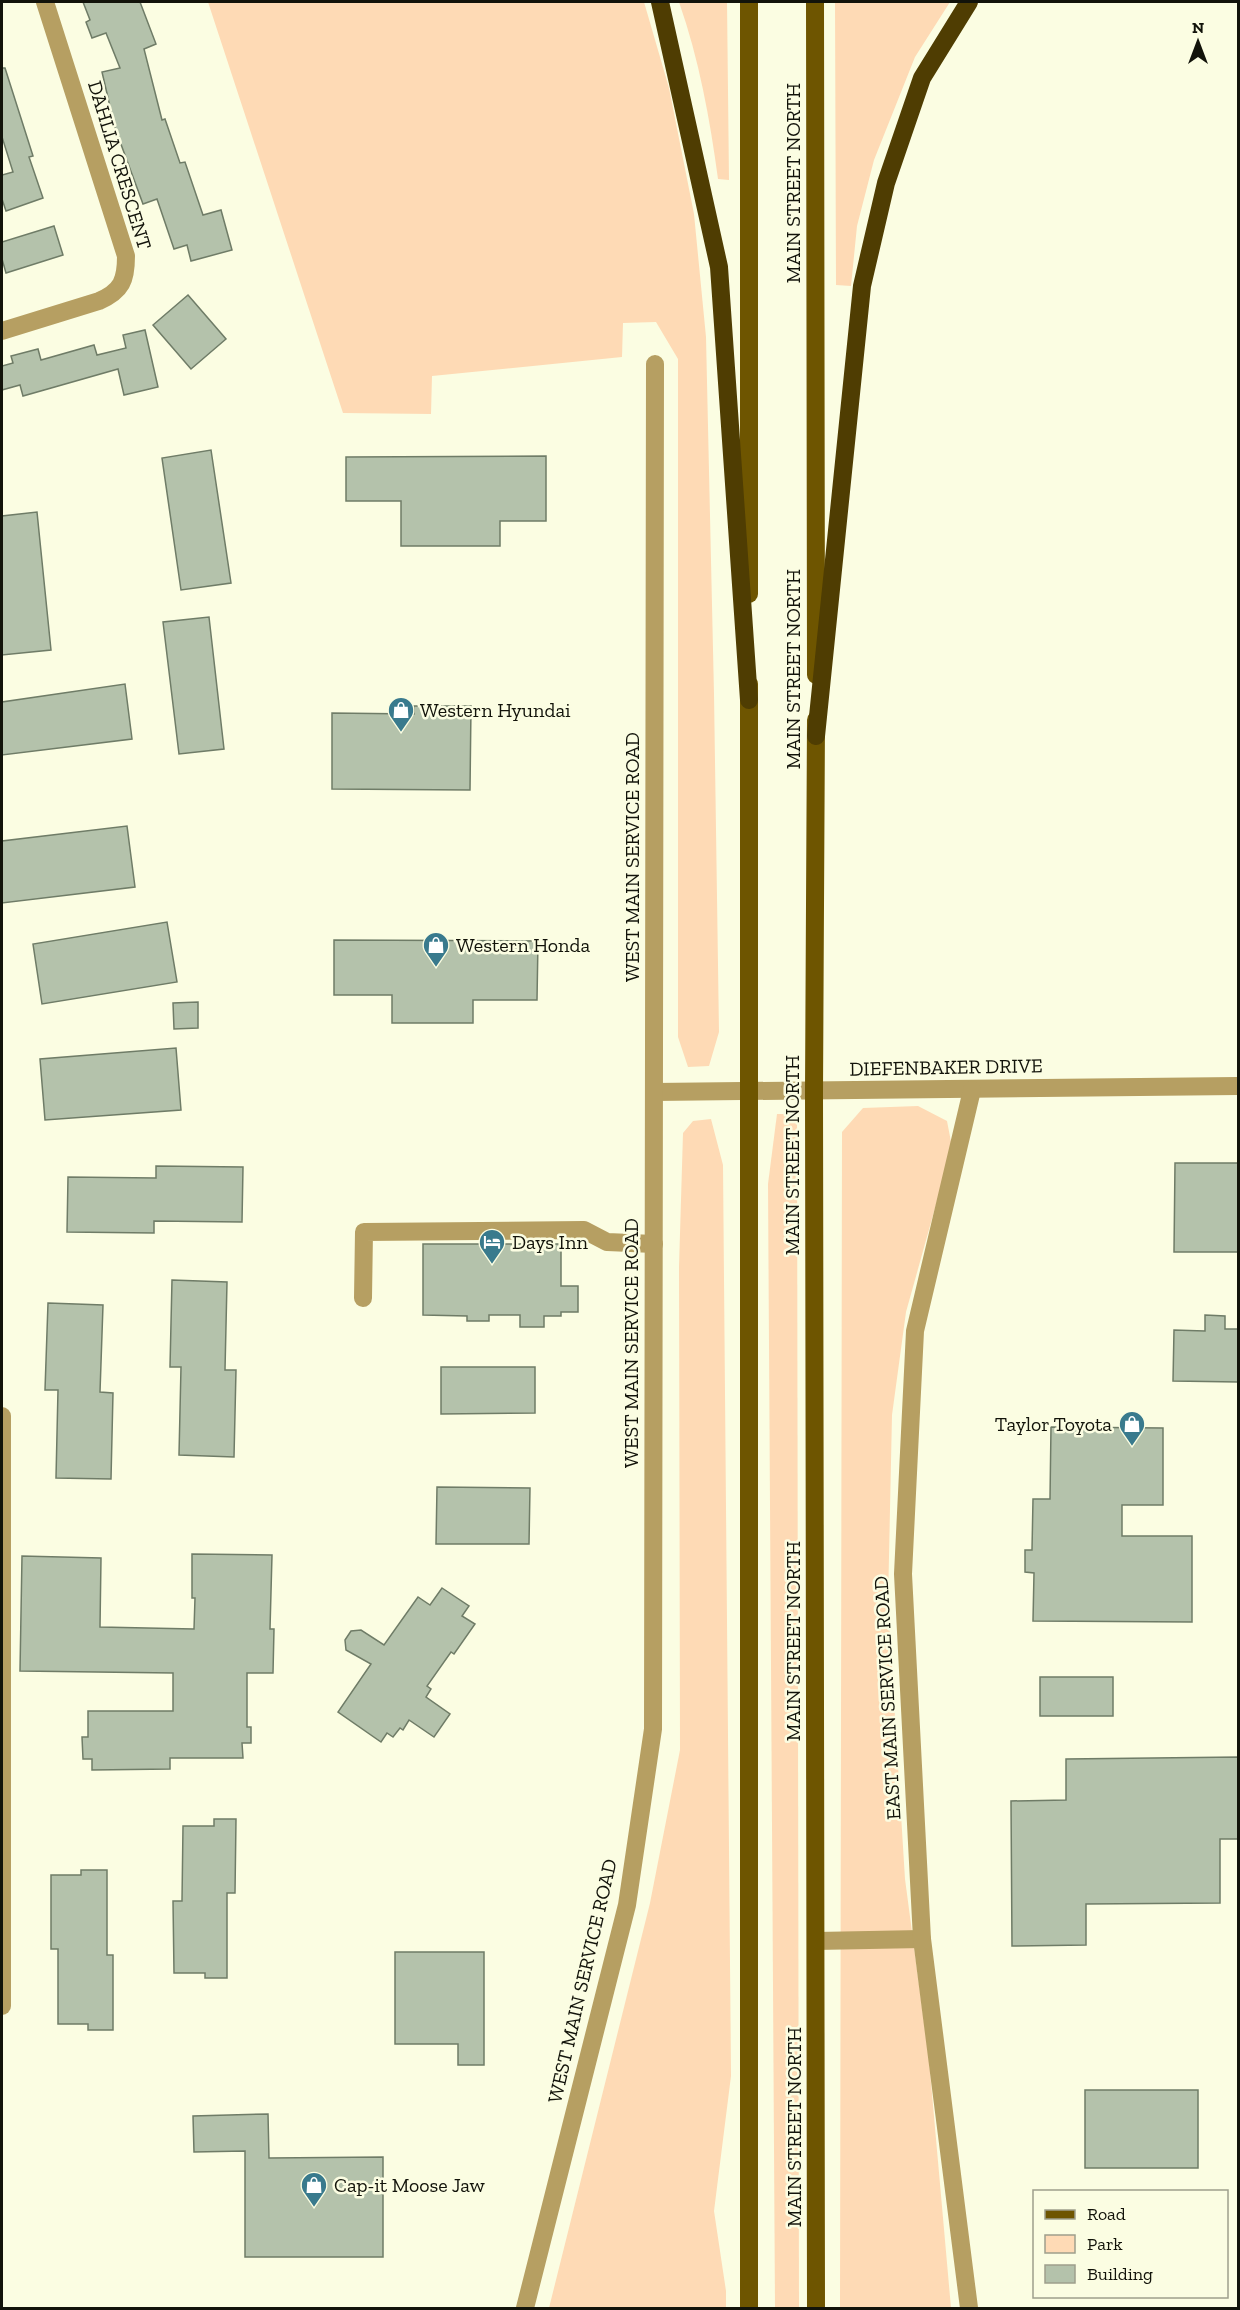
<svg xmlns="http://www.w3.org/2000/svg" width="1240" height="2310" viewBox="0 0 1240 2310" font-family="'Zilla Slab',serif">
<style>
.green{fill:#fedab5}
.building{fill:#b4c2ab;stroke:#6f7c67;stroke-width:1.5}
.lines{fill:none;stroke-linecap:round;stroke-linejoin:round}
.minor{stroke:#b69f62;stroke-width:18}
.major{stroke:#6e5500;stroke-width:18}
.highway{stroke:#4f3d02;stroke-width:18}
.labels{text-anchor:middle;dominant-baseline:central;stroke-width:5;stroke-linejoin:round;paint-order:stroke}
.street-label{font-size:20px;fill:#12130a;stroke:#fbfde2}
.poi-label{font-size:20px;fill:#12130a;stroke:#fbfde2;text-anchor:start}
</style>
<rect width="100%" height="100%" fill="#fbfde2"/>
<!-- green -->
<g class="green">
<path d="M 208,2 L 644,2 L 669,88 L 694,214 L 706,337 L 714,694 L 719,1032 L 709,1066 L 688,1067 L 678,1037 L 678,359 L 656,322 L 623,323 L 622,357 L 432,376 L 431,414 L 343,413 Z"/>
<path d="M 679,2 L 727,2 L 729,180 L 718,179 C 710,119 699,59 679,2 Z"/>
<path d="M 835,2 L 950,2 L 915,57 L 874,160 L 857,226 L 851,286 L 836,285 Z"/>
<path d="M 918,1106 L 947,1121 L 952,1147 L 906,1312 L 892,1415 L 888,1604 L 905,1879 L 929,2060 L 951,2308 L 840,2308 L 842,1132 L 863,1108 Z"/>
<path d="M 777,1114 L 797,1114 L 799,2308 L 775,2308 L 768,1184 Z"/>
<path d="M 711,1119 L 723,1165 L 731,2076 L 714,2211 L 726,2291 L 726,2308 L 549,2308 L 650,1903 L 680,1750 L 679,1267 L 683,1133 L 693,1121 Z"/>
</g>
<!-- building -->
<g class="building">
<path d="M 83,2 L 140,2 L 156,44 L 144,49 L 162,120 L 165,119 L 180,163 L 185,162 L 203,215 L 221,210 L 232,250 L 191,261 L 187,245 L 174,249 L 157,199 L 143,204 L 115,128 L 102,72 L 120,68 L 106,33 L 92,38 L 86,22 L 90,20 Z"/>
<path d="M 2,68 L 5,68 L 33,156 L 29,157 L 43,198 L 6,211 L 2,199 L 2,175 L 13,172 L 2,137 Z"/>
<path d="M 54,226 L 63,255 L 6,273 L 2,259 L 2,242 Z"/>
<path d="M 188,295 L 226,339 L 191,369 L 153,325 Z"/>
<path d="M 145,330 L 158,387 L 124,395 L 118,369 L 23,396 L 20,385 L 2,390 L 2,366 L 13,363 L 11,356 L 38,349 L 41,360 L 94,345 L 97,355 L 126,348 L 123,335 Z"/>
<path d="M 211,450 L 231,583 L 181,590 L 162,458 Z"/>
<path d="M 546,456 L 546,521 L 500,521 L 500,546 L 401,546 L 401,501 L 346,501 L 346,457 Z"/>
<path d="M 37,512 L 51,650 L 2,655 L 2,516 Z"/>
<path d="M 209,617 L 224,749 L 179,754 L 163,622 Z"/>
<path d="M 125,684 L 132,739 L 2,755 L 2,702 Z"/>
<path d="M 414,706 L 471,706 L 470,790 L 332,789 L 332,713 L 414,714 Z"/>
<path d="M 127,826 L 135,887 L 2,903 L 2,841 Z"/>
<path d="M 167,922 L 177,982 L 42,1004 L 33,944 Z"/>
<path d="M 334,940 L 538,941 L 537,1000 L 473,1000 L 473,1023 L 392,1023 L 392,995 L 334,995 Z"/>
<path d="M 198,1002 L 198,1028 L 174,1029 L 173,1003 Z"/>
<path d="M 176,1048 L 181,1110 L 45,1120 L 40,1059 Z"/>
<path d="M 1175,1163 L 1239,1163 L 1239,1252 L 1174,1252 Z"/>
<path d="M 156,1166 L 243,1167 L 242,1222 L 154,1221 L 154,1233 L 67,1232 L 68,1177 L 156,1178 Z"/>
<path d="M 423,1244 L 561,1244 L 561,1286 L 578,1286 L 578,1312 L 561,1312 L 561,1316 L 544,1316 L 544,1327 L 520,1327 L 520,1315 L 489,1315 L 489,1321 L 467,1321 L 467,1316 L 423,1315 Z"/>
<path d="M 172,1280 L 227,1282 L 225,1370 L 236,1370 L 234,1457 L 179,1455 L 181,1367 L 170,1367 Z"/>
<path d="M 48,1303 L 103,1305 L 100,1392 L 113,1393 L 111,1479 L 56,1478 L 58,1390 L 45,1390 Z"/>
<path d="M 1205,1315 L 1225,1316 L 1225,1329 L 1238,1329 L 1238,1382 L 1173,1381 L 1174,1330 L 1205,1331 Z"/>
<path d="M 441,1367 L 535,1367 L 535,1413 L 441,1414 Z"/>
<path d="M 1051,1427 L 1163,1428 L 1163,1505 L 1122,1505 L 1122,1536 L 1192,1536 L 1192,1622 L 1033,1621 L 1034,1573 L 1025,1572 L 1025,1550 L 1032,1550 L 1033,1499 L 1050,1499 Z"/>
<path d="M 437,1487 L 530,1488 L 529,1544 L 436,1544 Z"/>
<path d="M 192,1554 L 272,1555 L 270,1629 L 274,1629 L 273,1673 L 247,1673 L 247,1727 L 251,1727 L 251,1743 L 242,1743 L 243,1758 L 170,1758 L 170,1769 L 92,1770 L 92,1759 L 83,1759 L 82,1737 L 88,1737 L 88,1711 L 173,1711 L 173,1673 L 20,1671 L 22,1556 L 101,1558 L 100,1627 L 194,1629 L 195,1598 L 192,1598 Z"/>
<path d="M 442,1588 L 469,1606 L 462,1616 L 475,1624 L 454,1654 L 451,1652 L 427,1686 L 431,1689 L 426,1697 L 450,1714 L 434,1737 L 409,1720 L 403,1730 L 400,1728 L 393,1737 L 387,1733 L 381,1742 L 338,1712 L 371,1664 L 346,1650 L 345,1640 L 351,1631 L 361,1630 L 384,1645 L 418,1597 L 430,1605 Z"/>
<rect x="1040" y="1677" width="73" height="39"/>
<path d="M 1239,1757 L 1239,1839 L 1220,1839 L 1220,1903 L 1086,1904 L 1086,1945 L 1012,1946 L 1011,1801 L 1066,1800 L 1066,1759 Z"/>
<path d="M 214,1819 L 236,1819 L 235,1893 L 227,1893 L 227,1978 L 205,1978 L 205,1973 L 174,1973 L 173,1901 L 182,1901 L 183,1826 L 214,1826 Z"/>
<path d="M 81,1870 L 107,1870 L 107,1955 L 113,1955 L 113,2030 L 88,2030 L 88,2024 L 58,2024 L 58,1949 L 51,1949 L 51,1875 L 81,1875 Z"/>
<path d="M 395,1952 L 484,1952 L 484,2065 L 458,2065 L 458,2044 L 395,2044 Z"/>
<rect x="1085" y="2090" width="113" height="78"/>
<path d="M 268,2114 L 269,2158 L 383,2157 L 383,2257 L 245,2257 L 245,2151 L 194,2152 L 193,2116 Z"/>
</g>
<g class="lines">
<!-- minor -->
<g class="minor">
<path d="M 2,331 L 99,301 C 122,291 126,280 126,256 L 45,2"/>
<path d="M 654,1092 L 1238,1086"/>
<path d="M 363,1298 L 364,1232 L 584,1230 L 607,1242 L 654,1244"/>
<path d="M 2,1416 L 2,2006"/>
<path d="M 816,1941 L 922,1939"/>
<path d="M 525,2308 L 627,1905 L 653,1729 L 655,364"/>
<path d="M 969,2308 L 922,1939 L 903,1574 L 915,1331 L 972,1090"/>
</g>
<!-- major -->
<g class="major">
<path d="M 815,2 L 816,675"/>
<path d="M 749,594 L 749,2"/>
<path d="M 816,720 L 814,1091 L 816,2308"/>
<path d="M 749,2308 L 749,684"/>
</g>
<!-- highway -->
<g class="highway">
<path d="M 660,2 L 719,267 L 749,700"/>
<path d="M 816,736 L 862,286 L 886,183 L 922,78 L 969,2"/>
</g>
</g>
<!-- icons -->
<defs>
<g id="shop-pin" transform="scale(1.35)"><path d="M0 17L-7.5 6A9.5 9.5 0 1 1 7.5 6Z" fill="#397a8d" stroke="#fbfde2"/><path d="M-5-2.5h2.3a2.7 3.5 0 0 1 5.4 0H5L5.5 6h-11ZM-1.5-2.5h3a1.5 2.3 0 0 0-3 0Z" fill="#fff"/></g>
<g id="hotel-pin" transform="scale(1.35)"><path d="M0 17L-7.5 6A9.5 9.5 0 1 1 7.5 6Z" fill="#397a8d" stroke="#fbfde2"/><path d="M-6-4.5h1.5V1H6V5H4.5V3h-9V5H-6ZM-4 0a1.8 1.8 0 1 1 3.6 0ZM.5 0V-2.5h3Q6-2.5 6 0Z" fill="#fff"/></g>
</defs>
<g fill-rule="evenodd">
<use href="#shop-pin" x="401" y="710"/>
<use href="#shop-pin" x="436" y="945"/>
<use href="#hotel-pin" x="492" y="1242"/>
<use href="#shop-pin" x="1132" y="1424"/>
<use href="#shop-pin" x="314" y="2185"/>
</g>
<g class="labels">
<!-- street labels -->
<g class="street-label">
<text transform="translate(120 165) rotate(73)">DAHLIA CRESCENT</text>
<text transform="translate(793 183) rotate(-90)">MAIN STREET NORTH</text>
<text transform="translate(793 669) rotate(-90)">MAIN STREET NORTH</text>
<text transform="translate(632 857) rotate(-90)">WEST MAIN SERVICE ROAD</text>
<text transform="translate(946 1067) rotate(-1)">DIEFENBAKER DRIVE</text>
<text transform="translate(792 1155) rotate(-90)">MAIN STREET NORTH</text>
<text transform="translate(631 1343) rotate(-90)">WEST MAIN SERVICE ROAD</text>
<text transform="translate(793 1641) rotate(-90)">MAIN STREET NORTH</text>
<text transform="translate(887 1698) rotate(-93)">EAST MAIN SERVICE ROAD</text>
<text transform="translate(582 1981) rotate(-77)">WEST MAIN SERVICE ROAD</text>
<text transform="translate(794 2127) rotate(-90)">MAIN STREET NORTH</text>
</g>
<!-- poi labels -->
<g class="poi-label">
<text x="420" y="710">Western Hyundai</text>
<text x="456" y="945">Western Honda</text>
<text x="512" y="1242">Days Inn</text>
<text x="1112" y="1424" text-anchor="end">Taylor Toyota</text>
<text x="334" y="2185">Cap-it Moose Jaw</text>
</g>
</g>
<!-- border -->
<rect width="1240" height="2310" fill="none" stroke="#12130a" stroke-width="6"/>
<!-- legend -->
<rect x="1033" y="2190" width="195" height="108" fill="#fbfde2" stroke="#9e9f8c" stroke-width="1.5"/>
<rect x="1045" y="2210" width="30" height="9" fill="#6e5500" stroke="#9e9f8c" stroke-width="1.5"/>
<text x="1087" y="2220" font-size="18" fill="#12130a">Road</text>
<rect x="1045" y="2235" width="30" height="18" fill="#fedab5" stroke="#9e9f8c" stroke-width="1.5"/>
<text x="1087" y="2250" font-size="18" fill="#12130a">Park</text>
<rect x="1045" y="2265" width="30" height="18" fill="#b4c2ab" stroke="#9e9f8c" stroke-width="1.5"/>
<text x="1087" y="2280" font-size="18" fill="#12130a">Building</text>
<!-- north arrow -->
<g transform="translate(1198 42)" stroke="#fbfde2" stroke-width="4.5" paint-order="stroke">
<path d="M0-4.5L10 22L0 15L-10 22Z" fill="#12130a"/>
<text y="-9" font-size="16" font-weight="bold" text-anchor="middle" fill="#12130a">N</text>
</g>
</svg>
